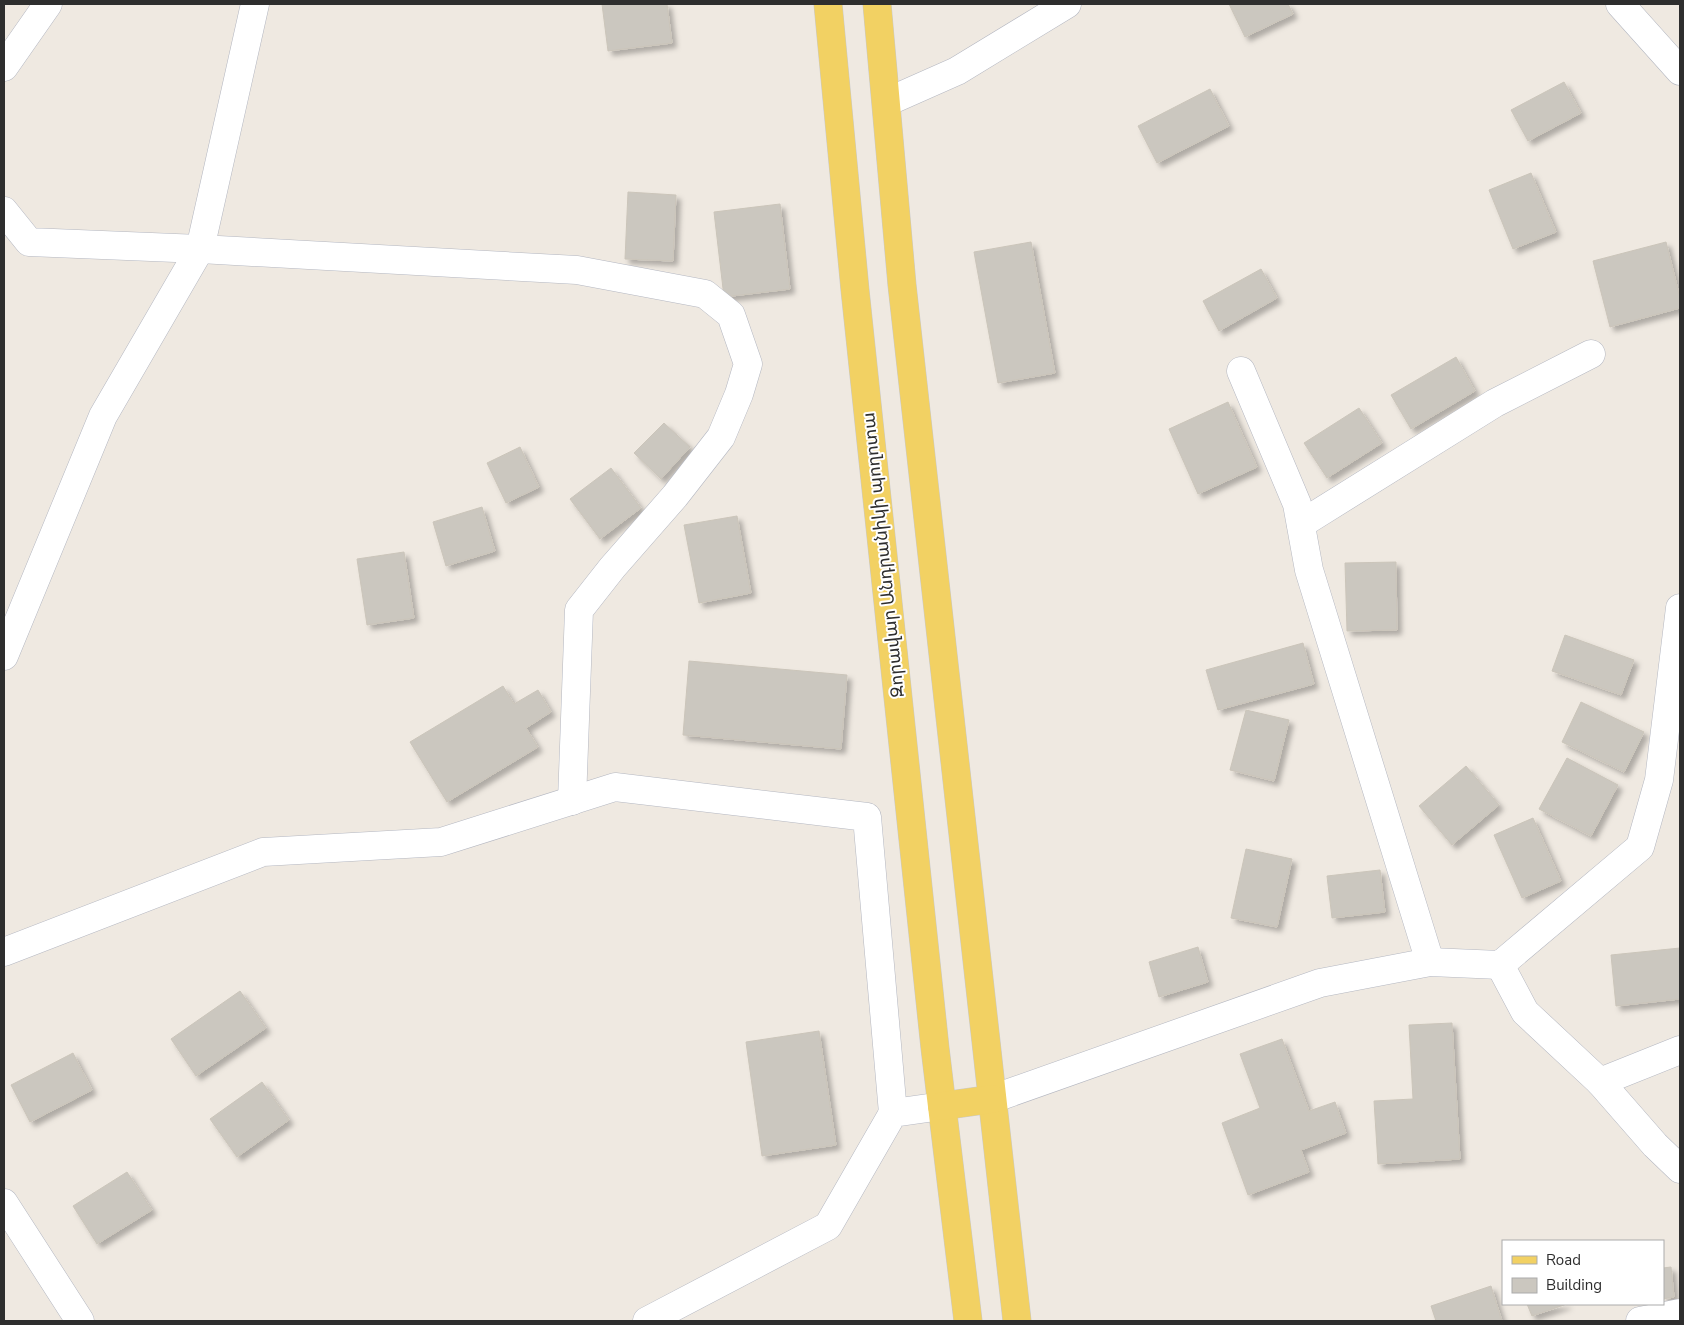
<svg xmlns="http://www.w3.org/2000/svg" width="1684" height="1325" viewBox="0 0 1684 1325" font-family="'Nunito Sans','Noto Sans Armenian',sans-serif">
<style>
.building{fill:#cbc7bf;stroke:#cbc5ba;filter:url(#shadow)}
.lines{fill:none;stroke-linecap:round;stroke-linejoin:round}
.minor-casing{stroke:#b4b7c1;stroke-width:29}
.major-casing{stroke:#c9c9c9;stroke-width:29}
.minor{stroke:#fff;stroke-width:28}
.major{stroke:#f2d163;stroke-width:28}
.labels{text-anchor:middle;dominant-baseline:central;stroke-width:4;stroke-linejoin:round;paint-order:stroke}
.street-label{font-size:18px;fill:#2e2e2e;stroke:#fff}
</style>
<defs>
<filter id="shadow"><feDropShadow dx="4.5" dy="4.5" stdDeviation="2.5" flood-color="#0004"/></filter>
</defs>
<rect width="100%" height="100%" fill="#efe9e1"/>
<!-- building -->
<g class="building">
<path d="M 602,4 L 667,4 L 672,43 L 608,51 Z"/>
<path d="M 1229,4 L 1288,4 L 1293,14 L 1245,37 Z"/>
<path d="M 1564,82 L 1581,113 L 1528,141 L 1511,110 Z"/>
<path d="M 1210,89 L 1229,126 L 1157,163 L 1138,126 Z"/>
<path d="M 1531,173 L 1556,232 L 1513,249 L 1489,190 Z"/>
<path d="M 628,192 L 676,195 L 673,261 L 625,259 Z"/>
<path d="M 780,204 L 790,289 L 724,297 L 714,212 Z"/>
<path d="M 1031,242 L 1055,373 L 998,383 L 974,252 Z"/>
<path d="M 1666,242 L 1680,298 L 1680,308 L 1610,327 L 1593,261 Z"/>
<path d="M 1261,269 L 1277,298 L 1219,331 L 1203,301 Z"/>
<path d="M 1456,357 L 1475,391 L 1411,429 L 1391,395 Z"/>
<path d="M 1228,402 L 1257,467 L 1198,494 L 1169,429 Z"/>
<path d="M 1359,408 L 1382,443 L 1327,478 L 1304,443 Z"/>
<path d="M 664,423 L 690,447 L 661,479 L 634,453 Z"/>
<path d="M 520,447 L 539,487 L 506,503 L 487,463 Z"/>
<path d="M 611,468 L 641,508 L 600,539 L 570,499 Z"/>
<path d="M 482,507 L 495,551 L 446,566 L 433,522 Z"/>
<path d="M 737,516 L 751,593 L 699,603 L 684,525 Z"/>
<path d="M 404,552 L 414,618 L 367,625 L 357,559 Z"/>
<path d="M 1396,562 L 1397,630 L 1347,631 L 1345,563 Z"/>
<path d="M 1565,635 L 1634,660 L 1621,695 L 1552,671 Z"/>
<path d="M 1303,643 L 1314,684 L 1218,710 L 1206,670 Z"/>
<path d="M 689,661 L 847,675 L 841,749 L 683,735 Z"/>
<path d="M 503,686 L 514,704 L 538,690 L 551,712 L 526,728 L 538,747 L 447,802 L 410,742 Z"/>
<path d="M 1581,702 L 1644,732 L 1624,772 L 1562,742 Z"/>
<path d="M 1246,710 L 1289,720 L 1274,781 L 1230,770 Z"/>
<path d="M 1567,758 L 1618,785 L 1591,836 L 1539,809 Z"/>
<path d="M 1466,766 L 1499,805 L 1452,845 L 1419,806 Z"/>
<path d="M 1533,818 L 1561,881 L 1522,898 L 1494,835 Z"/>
<path d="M 1246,849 L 1292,859 L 1277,927 L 1231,918 Z"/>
<path d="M 1380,870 L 1385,912 L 1332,918 L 1327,876 Z"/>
<path d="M 1198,947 L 1208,982 L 1159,997 L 1149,962 Z"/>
<path d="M 1680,948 L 1680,999 L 1616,1006 L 1611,955 Z"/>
<path d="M 240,991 L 266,1028 L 196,1076 L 171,1039 Z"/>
<path d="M 1452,1023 L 1460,1159 L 1378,1164 L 1374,1101 L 1413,1099 L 1409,1025 Z"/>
<path d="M 819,1031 L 836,1145 L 762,1156 L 746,1042 Z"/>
<path d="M 1282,1039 L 1309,1111 L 1335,1102 L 1346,1133 L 1301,1150 L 1309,1172 L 1248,1195 L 1222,1123 L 1260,1108 L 1240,1054 Z"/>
<path d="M 73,1053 L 92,1090 L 30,1122 L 11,1085 Z"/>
<path d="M 262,1082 L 289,1120 L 237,1157 L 210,1119 Z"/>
<path d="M 127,1172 L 152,1210 L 97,1244 L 73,1206 Z"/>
<path d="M 1671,1267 L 1674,1297 L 1663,1299 L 1663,1268 Z"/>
<path d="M 1491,1286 L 1502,1321 L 1436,1321 L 1431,1306 Z"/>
<path d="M 1527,1304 L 1567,1304 L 1532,1316 Z"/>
</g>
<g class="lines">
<!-- minor casing -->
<g class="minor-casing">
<g id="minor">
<path d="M 1620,4 L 1680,71"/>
<path d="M 4,67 L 48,4"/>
<path d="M 887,102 L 957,71 L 1067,4"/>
<path d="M 4,211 L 29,242 L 200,249 L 577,270 L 705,294 L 731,315 L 748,364 L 739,394 L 721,437 L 675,496 L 612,568 L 579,610 L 572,801"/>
<path d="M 1241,371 L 1297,504 L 1309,570 L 1430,962"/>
<path d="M 1301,524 L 1495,403 L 1591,354"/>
<path d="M 4,656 L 103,416 L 200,249 L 255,4"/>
<path d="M 4,952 L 263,852 L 441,842 L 615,787 L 867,817 L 893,1113"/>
<path d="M 1500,965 L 1525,1012 L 1600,1082 L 1655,1145 L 1680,1169"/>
<path d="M 1600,1082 L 1680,1050"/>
<path d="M 992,1099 L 1320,983 L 1430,962 L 1500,965 L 1640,847 L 1659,780 L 1680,608"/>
<path d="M 4,1203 L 80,1321"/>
<path d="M 647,1321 L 828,1226 L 893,1113 L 942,1106"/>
<path d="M 1640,1321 L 1680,1313"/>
</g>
</g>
<!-- major casing -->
<g class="major-casing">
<g id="major">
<path d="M 828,4 L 855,290 L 935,1048 L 968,1321"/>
<path d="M 877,4 L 902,285 L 1017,1321"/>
<path d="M 942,1106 L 992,1099"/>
</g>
</g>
<!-- minor -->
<use href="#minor" class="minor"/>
<!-- major -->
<use href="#major" class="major"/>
</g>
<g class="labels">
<!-- street labels -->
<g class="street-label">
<text transform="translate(883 555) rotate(-96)">Զորավար Անդրանիկի պողոտա</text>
</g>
</g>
<!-- border -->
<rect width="1684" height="1325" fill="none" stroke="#2e2e2e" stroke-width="10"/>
<!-- legend -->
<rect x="1502" y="1240" width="162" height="65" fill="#ffffff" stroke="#ababab"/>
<rect x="1512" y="1256" width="25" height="8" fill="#f2d163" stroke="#ababab"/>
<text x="1546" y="1265" font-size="15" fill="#2e2e2e">Road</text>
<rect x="1512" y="1278" width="25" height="15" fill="#cbc7bf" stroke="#ababab"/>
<text x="1546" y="1290" font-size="15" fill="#2e2e2e">Building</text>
</svg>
